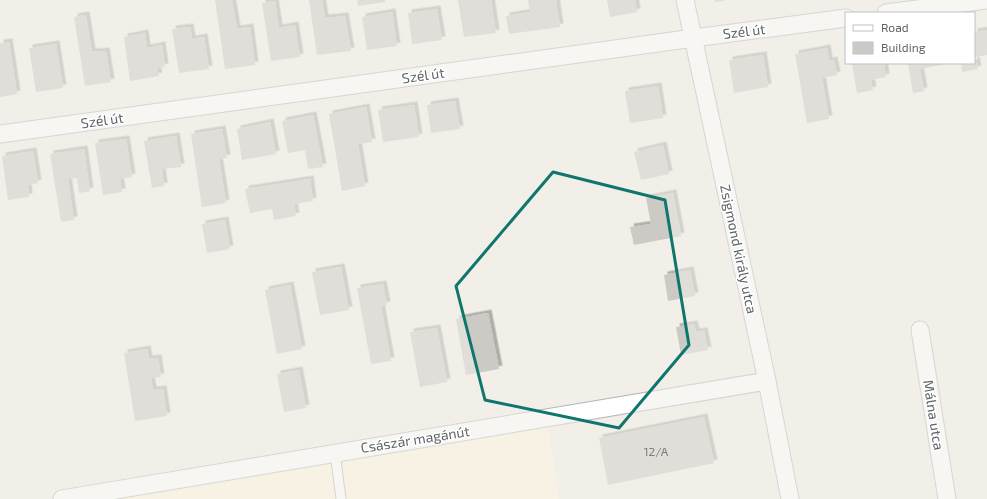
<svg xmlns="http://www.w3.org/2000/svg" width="987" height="499" viewBox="0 0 987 499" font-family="'Exo 2',sans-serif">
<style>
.commercial{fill:#fef7e0}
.building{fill:#cccac5;filter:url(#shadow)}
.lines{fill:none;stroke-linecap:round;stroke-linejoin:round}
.lane-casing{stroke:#b5b8bc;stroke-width:11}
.street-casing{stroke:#b5b8bc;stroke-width:19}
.lane{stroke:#fff;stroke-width:9}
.street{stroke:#fff;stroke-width:17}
.marked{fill:none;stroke:#0f766e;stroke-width:3;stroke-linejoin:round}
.labels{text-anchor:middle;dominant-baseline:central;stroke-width:3;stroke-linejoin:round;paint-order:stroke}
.number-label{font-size:12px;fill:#7a7d7f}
.street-label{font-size:14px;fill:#5f6368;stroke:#fff}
</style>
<defs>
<filter id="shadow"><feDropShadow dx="3.5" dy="-3.5" stdDeviation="0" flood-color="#0004"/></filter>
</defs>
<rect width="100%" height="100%" fill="#f1efe8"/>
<!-- commercial -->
<path class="commercial" d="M 548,427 L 559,499 L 86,499 Z"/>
<!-- building -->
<g class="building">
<path d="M 215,0 L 232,0 L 237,29 L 250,27 L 255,65 L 225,69 Z"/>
<path d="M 309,0 L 322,0 L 325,18 L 345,16 L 351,51 L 317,55 Z"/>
<path d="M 357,0 L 385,0 L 385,2 L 358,6 Z"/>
<path d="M 458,0 L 491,0 L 496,33 L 464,37 Z"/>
<path d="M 528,0 L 556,0 L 560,27 L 509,34 L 506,16 L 530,12 Z"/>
<path d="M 607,0 L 635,0 L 637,12 L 610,17 Z"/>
<path d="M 714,0 L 724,0 L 724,1 L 715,2 Z"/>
<path d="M 275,1 L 279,28 L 295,25 L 300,57 L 271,61 L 262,3 Z"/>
<path d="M 437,9 L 442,40 L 412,44 L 408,13 Z"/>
<path d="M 392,12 L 397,46 L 367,50 L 362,17 Z"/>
<path d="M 86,15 L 92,52 L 106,51 L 111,82 L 85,86 L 74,17 Z"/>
<path d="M 190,27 L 192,39 L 204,37 L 209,69 L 179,73 L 172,29 Z"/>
<path d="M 987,30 L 987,55 L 975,57 L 978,69 L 962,72 L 961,63 L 974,63 L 974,32 Z"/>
<path d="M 145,33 L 147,48 L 162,45 L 165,67 L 157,68 L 159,76 L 130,81 L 124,37 Z"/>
<path d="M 9,42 L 17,94 L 0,97 L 0,43 Z"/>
<path d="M 56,44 L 63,88 L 36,92 L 29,48 Z"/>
<path d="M 827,48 L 829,61 L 834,60 L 837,75 L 822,78 L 829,119 L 807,123 L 795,54 Z"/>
<path d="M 763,55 L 768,87 L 734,93 L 729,60 Z"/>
<path d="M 852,63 L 884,63 L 886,77 L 871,80 L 873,90 L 857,93 Z"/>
<path d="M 908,63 L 941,63 L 942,65 L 920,69 L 924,91 L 913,93 Z"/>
<path d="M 658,86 L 663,118 L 630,123 L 625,91 Z"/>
<path d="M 455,101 L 460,129 L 431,133 L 427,105 Z"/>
<path d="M 414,105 L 419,137 L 383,142 L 378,110 Z"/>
<path d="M 366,107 L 372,142 L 358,144 L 365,186 L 342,191 L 329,114 Z"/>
<path d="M 313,115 L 323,167 L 308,169 L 305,150 L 288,153 L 282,121 Z"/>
<path d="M 270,122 L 276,154 L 242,160 L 237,129 Z"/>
<path d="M 222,129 L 227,158 L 219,159 L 226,203 L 202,207 L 191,134 Z"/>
<path d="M 176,136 L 181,167 L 162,169 L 164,186 L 152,188 L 144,141 Z"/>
<path d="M 126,139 L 132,177 L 120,179 L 122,192 L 103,195 L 95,143 Z"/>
<path d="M 663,145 L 669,174 L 641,180 L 634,152 Z"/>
<path d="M 84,149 L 90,191 L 79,193 L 77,178 L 68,179 L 74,220 L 61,222 L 50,154 Z"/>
<path d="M 33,151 L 38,183 L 28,185 L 29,197 L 8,200 L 2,156 Z"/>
<path d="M 310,179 L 313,201 L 294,204 L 296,216 L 274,220 L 272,209 L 250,213 L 245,189 Z"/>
<path d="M 673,193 L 681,236 L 634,245 L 630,227 L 651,224 L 646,198 Z"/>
<path d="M 225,220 L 230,249 L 207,253 L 202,224 Z"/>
<path d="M 341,267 L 349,310 L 320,315 L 312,272 Z"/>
<path d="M 690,270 L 695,296 L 668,301 L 664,275 Z"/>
<path d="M 383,284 L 387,305 L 381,306 L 391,361 L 371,364 L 357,288 Z"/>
<path d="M 290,285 L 302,349 L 277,354 L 265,290 Z"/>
<path d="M 488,313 L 499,369 L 466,375 L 456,319 Z"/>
<path d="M 694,324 L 696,332 L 704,331 L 708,350 L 681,355 L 676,327 Z"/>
<path d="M 437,328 L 447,382 L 420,387 L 410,332 Z"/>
<path d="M 147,349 L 149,359 L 158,358 L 161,377 L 151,378 L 153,390 L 163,389 L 167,416 L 135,421 L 124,353 Z"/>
<path d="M 299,370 L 306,408 L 284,412 L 277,374 Z"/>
<path d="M 704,417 L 714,463 L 608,485 L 599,438 Z"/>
</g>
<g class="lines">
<!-- lane casing -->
<g class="lane-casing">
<path id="lane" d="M 335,453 L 341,499"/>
</g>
<!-- street casing -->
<g class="street-casing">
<g id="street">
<path d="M 685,0 L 767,381 L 790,499"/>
<path d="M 886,13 L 987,0"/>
<path d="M 0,134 L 694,38 L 846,18"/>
<path d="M 920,330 L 947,499"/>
<path d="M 62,499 L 767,381"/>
</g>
</g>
<!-- lane -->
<use href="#lane" class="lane"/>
<!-- street -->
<use href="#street" class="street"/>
</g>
<!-- marked area -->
<path d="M0 0H987V499H0ZM 553,172 L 665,200 L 689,345 L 619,428 L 485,400 L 456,286 Z" fill="#f1efe8" fill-opacity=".55" fill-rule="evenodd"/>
<path class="marked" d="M 553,172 L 665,200 L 689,345 L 619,428 L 485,400 L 456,286 Z"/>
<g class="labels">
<!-- number labels -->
<g class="number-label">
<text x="656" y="451">12/A</text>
</g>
<!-- street labels -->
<g class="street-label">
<text transform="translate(744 31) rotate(-7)">Szél út</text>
<text transform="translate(423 75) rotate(-8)">Szél út</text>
<text transform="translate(102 120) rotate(-8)">Szél út</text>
<text transform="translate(739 249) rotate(78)">Zsigmond király utca</text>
<text transform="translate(934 415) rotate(81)">Málna utca</text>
<text transform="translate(415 439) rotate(-9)">Császár magánút</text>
</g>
</g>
<!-- legend -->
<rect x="845" y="12" width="130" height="52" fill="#ffffff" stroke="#bfc1c3"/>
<rect x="853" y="25" width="20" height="6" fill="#ffffff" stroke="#bfc1c3"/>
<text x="881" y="32" font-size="12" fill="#5f6368">Road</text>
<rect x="853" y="42" width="20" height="12" fill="#cccac5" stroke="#bfc1c3"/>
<text x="881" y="52" font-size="12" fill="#5f6368">Building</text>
</svg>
